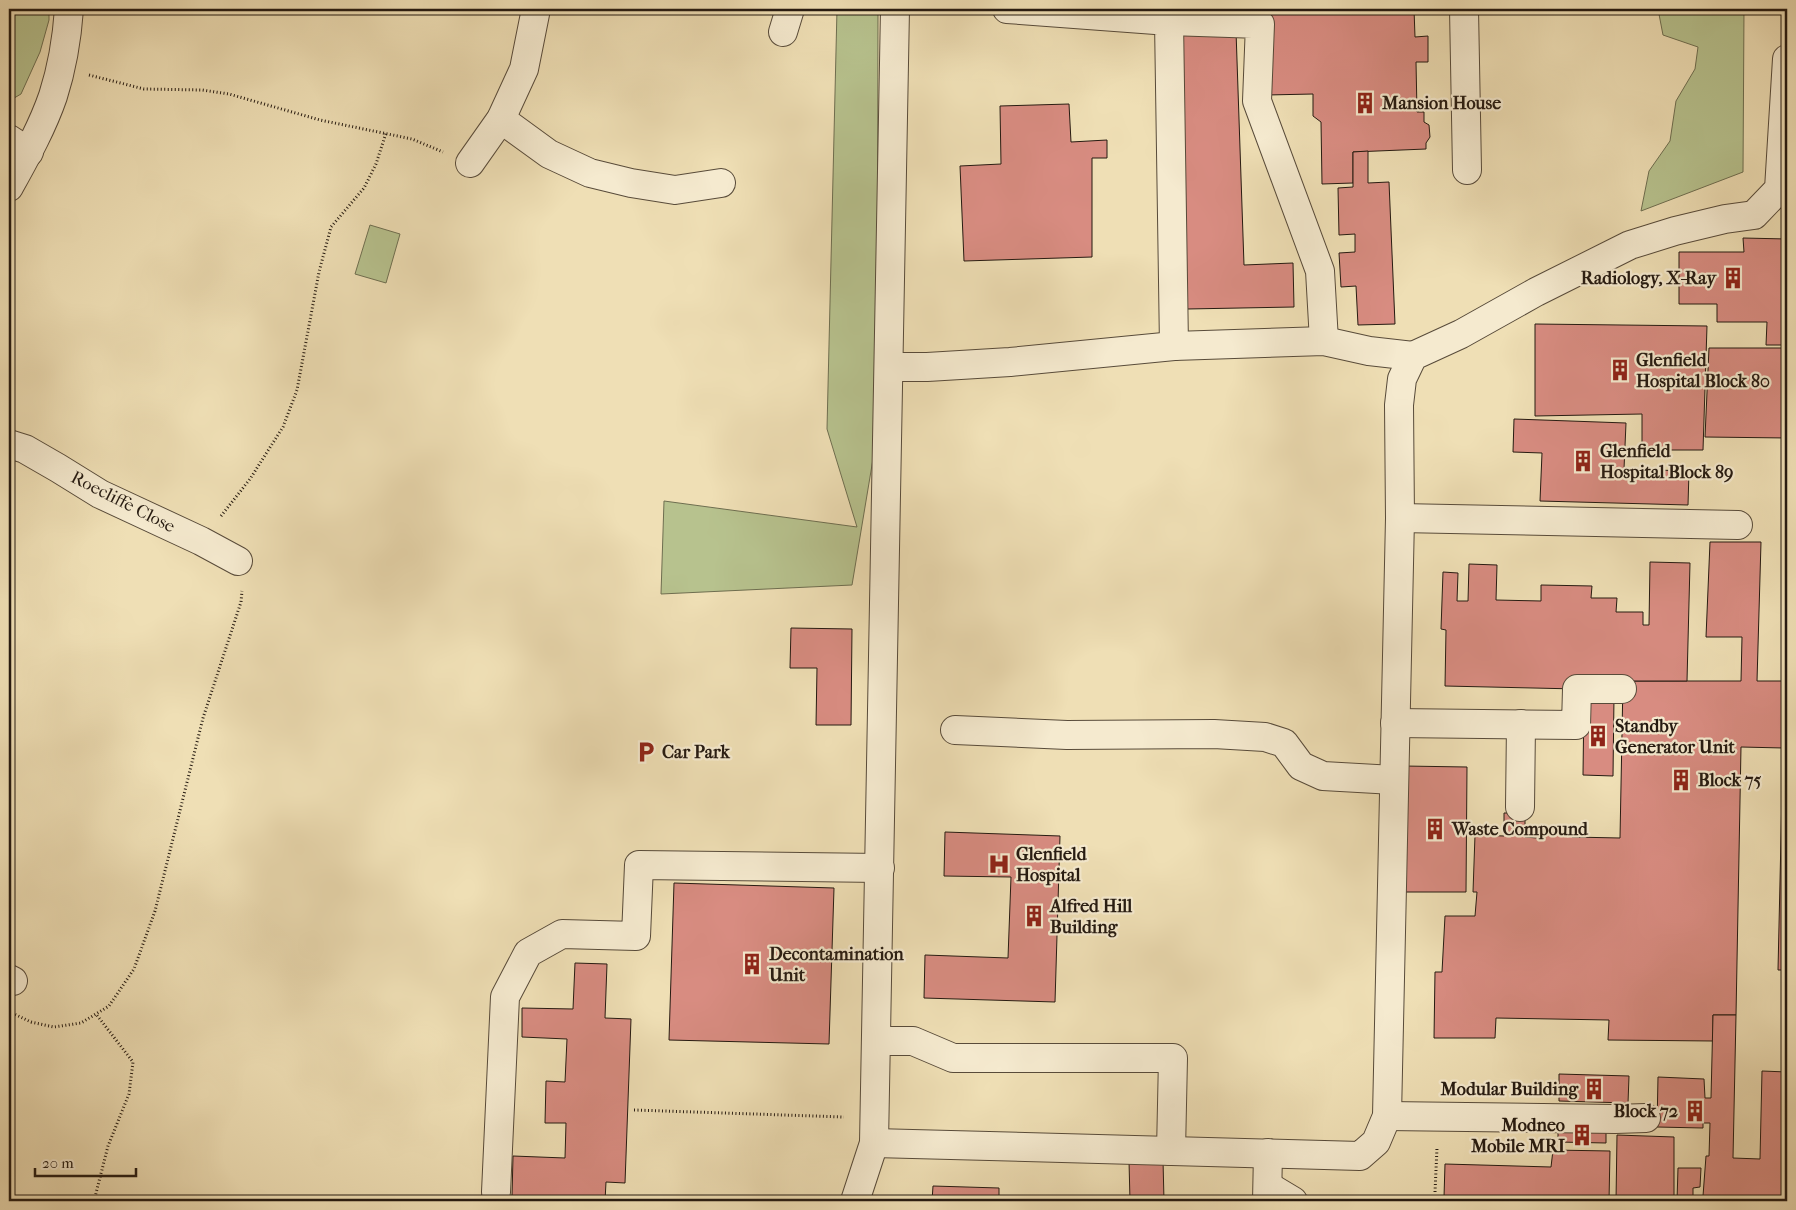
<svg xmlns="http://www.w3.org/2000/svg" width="1796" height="1210" viewBox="0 0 1796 1210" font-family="'IM FELL French Canon',serif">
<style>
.green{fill:#b7c28e;stroke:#6e6e50}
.building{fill:#d88c81;stroke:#251a11}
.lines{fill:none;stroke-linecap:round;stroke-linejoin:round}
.minor-casing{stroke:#584b3a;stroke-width:30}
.path{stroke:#251a11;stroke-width:3;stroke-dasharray:1 2.5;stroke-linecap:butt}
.minor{stroke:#f5eacf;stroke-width:28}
.labels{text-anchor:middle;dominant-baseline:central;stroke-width:4.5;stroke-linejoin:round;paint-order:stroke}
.poi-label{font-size:18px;font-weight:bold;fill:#251a11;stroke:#f5eacf;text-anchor:start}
.street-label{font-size:18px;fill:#251a11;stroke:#f5eacf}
</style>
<rect width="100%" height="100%" fill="#efdfb5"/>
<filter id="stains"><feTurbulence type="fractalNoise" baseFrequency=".004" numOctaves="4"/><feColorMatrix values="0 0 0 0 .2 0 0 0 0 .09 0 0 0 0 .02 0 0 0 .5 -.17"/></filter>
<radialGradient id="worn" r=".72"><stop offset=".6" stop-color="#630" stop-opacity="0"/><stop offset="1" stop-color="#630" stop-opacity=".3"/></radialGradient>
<!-- green -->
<g class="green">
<path d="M 9,9 L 49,9 L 49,20 L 40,52 L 21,94 L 9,101 Z"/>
<path d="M 837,9 L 878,9 L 877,435 L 852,585 L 661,594 L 664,501 L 857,527 L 827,429 Z"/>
<path d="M 1658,9 L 1744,9 L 1743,172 L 1641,211 L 1649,171 L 1670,141 L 1676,101 L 1695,69 L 1698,47 L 1663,35 Z"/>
<path d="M 370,225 L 400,234 L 386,283 L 355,274 Z"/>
</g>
<!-- building -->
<g class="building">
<path d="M 1267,9 L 1414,9 L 1415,37 L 1428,36 L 1428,62 L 1416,62 L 1417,112 L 1424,112 L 1424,122 L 1429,125 L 1430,137 L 1426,143 L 1426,149 L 1353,152 L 1353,183 L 1322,184 L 1321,122 L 1313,116 L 1313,94 L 1267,95 Z"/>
<path d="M 1236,31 L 1244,265 L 1293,263 L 1294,307 L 1187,309 L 1177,33 Z"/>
<path d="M 1069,104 L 1071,142 L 1107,140 L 1107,158 L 1092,158 L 1092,257 L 964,261 L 960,166 L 1001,164 L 1000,106 Z"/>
<path d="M 1368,151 L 1368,183 L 1389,182 L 1395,324 L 1358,325 L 1356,286 L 1341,287 L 1339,253 L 1355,252 L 1355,234 L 1339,235 L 1338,188 L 1353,187 L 1353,152 Z"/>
<path d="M 1743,238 L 1787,239 L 1787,345 L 1766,345 L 1767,322 L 1717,322 L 1717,304 L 1679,304 L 1679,252 L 1744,252 Z"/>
<path d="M 1535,324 L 1707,326 L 1703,450 L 1642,450 L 1642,414 L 1535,416 Z"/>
<path d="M 1709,348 L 1787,348 L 1787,438 L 1705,437 Z"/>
<path d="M 1514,419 L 1626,423 L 1624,469 L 1689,471 L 1688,505 L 1540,501 L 1542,453 L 1513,452 Z"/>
<path d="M 1787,468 L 1787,748 L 1783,748 Z"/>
<path d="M 1710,542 L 1761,542 L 1757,681 L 1784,681 L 1783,748 L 1741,747 L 1736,1015 L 1713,1015 L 1713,1041 L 1608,1040 L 1609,1020 L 1496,1018 L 1495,1038 L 1434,1038 L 1435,972 L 1442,972 L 1445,916 L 1475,916 L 1477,892 L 1473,892 L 1475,835 L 1504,836 L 1504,813 L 1525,813 L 1525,837 L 1537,838 L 1541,830 L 1566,831 L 1572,837 L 1620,838 L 1623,681 L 1741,681 L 1742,637 L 1706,637 Z"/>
<path d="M 1650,562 L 1690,563 L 1687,681 L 1611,681 L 1577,689 L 1445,686 L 1446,630 L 1441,629 L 1443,572 L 1458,573 L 1457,601 L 1468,601 L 1469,564 L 1497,565 L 1496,600 L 1541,601 L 1541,585 L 1592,586 L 1591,598 L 1617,598 L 1616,612 L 1643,612 L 1643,625 L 1649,625 Z"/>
<path d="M 791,628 L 852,629 L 851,725 L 816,725 L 817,668 L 790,668 Z"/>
<path d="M 1584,696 L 1614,697 L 1613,776 L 1583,775 Z"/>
<path d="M 1783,748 L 1787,748 L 1787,970 L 1778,970 Z"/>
<path d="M 1404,766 L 1467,767 L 1466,892 L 1402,892 Z"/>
<path d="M 945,832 L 1060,836 L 1055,1002 L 924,998 L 925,955 L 1008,958 L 1011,877 L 944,876 Z"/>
<path d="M 674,883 L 834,888 L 829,1044 L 669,1040 Z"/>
<path d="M 575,963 L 607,964 L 605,1018 L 631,1019 L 625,1183 L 606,1182 L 605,1201 L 561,1201 L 561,1198 L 512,1196 L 513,1156 L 565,1158 L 566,1123 L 545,1123 L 546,1081 L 565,1082 L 567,1039 L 522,1037 L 522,1008 L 573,1009 Z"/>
<path d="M 1713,1015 L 1736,1015 L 1733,1158 L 1760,1159 L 1762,1071 L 1787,1072 L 1787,1201 L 1766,1201 L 1766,1199 L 1765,1199 L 1765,1201 L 1740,1201 L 1741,1197 L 1703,1196 L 1706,1156 L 1709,1156 L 1710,1123 L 1703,1123 L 1703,1128 L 1657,1127 L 1658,1077 L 1704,1079 L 1705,1098 L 1711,1098 Z"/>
<path d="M 1559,1074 L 1629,1076 L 1628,1103 L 1559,1101 Z"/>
<path d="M 1558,1127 L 1606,1128 L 1606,1143 L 1558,1142 Z"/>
<path d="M 1617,1135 L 1674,1137 L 1674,1201 L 1616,1201 Z"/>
<path d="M 1553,1150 L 1610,1151 L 1609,1201 L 1419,1201 L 1420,1196 L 1444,1197 L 1445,1164 L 1551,1167 Z"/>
<path d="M 1163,1160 L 1164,1201 L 1130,1201 L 1129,1161 Z"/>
<path d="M 1678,1168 L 1701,1168 L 1700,1187 L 1693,1188 L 1693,1201 L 1677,1201 Z"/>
<path d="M 933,1186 L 999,1188 L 999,1201 L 932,1201 Z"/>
</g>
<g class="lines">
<!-- minor casing -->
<g class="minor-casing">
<g id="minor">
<path d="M 1007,9 L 1169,21 L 1174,346"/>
<path d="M 1464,9 L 1467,170"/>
<path d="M 1169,21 L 1260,24 L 1257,101 L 1320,271 L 1324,341"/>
<path d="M 783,32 L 790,9"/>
<path d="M 501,119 L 549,154 L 590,173 L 631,183 L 675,190 L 721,183"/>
<path d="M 9,139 L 29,152"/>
<path d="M 470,163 L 501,119 L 524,69 L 536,9"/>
<path d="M 9,187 C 25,158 42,128 53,96 C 62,68 67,38 69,9"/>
<path d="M 889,367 L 927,367 L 1010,362 L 1174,346 L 1324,341 L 1369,351 L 1413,356"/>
<path d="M 9,444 L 25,449 L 58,468 L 100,494 L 201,541 L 238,561"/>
<path d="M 1400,518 L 1738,525"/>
<path d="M 1395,723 L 1576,725 L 1577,689 L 1622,689"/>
<path d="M 955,730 L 1067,735 L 1214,734 L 1265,737 L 1284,743 L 1301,766 L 1323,776 L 1394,780"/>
<path d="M 1520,807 L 1521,724"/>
<path d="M 9,979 L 13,981"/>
<path d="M 876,1041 L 913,1041 L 953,1058 L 1173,1058 L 1171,1151"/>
<path d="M 1387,1116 L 1615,1119 L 1646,1118"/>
<path d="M 874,1143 L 1360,1156 L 1376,1142 L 1387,1116 L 1400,518 L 1399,405 L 1402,379 L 1413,356 L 1461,334 L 1536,292 L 1630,245 L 1675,231 L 1725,219 L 1754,215 L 1779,189 L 1787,59"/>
<path d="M 1268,1186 L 1293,1201"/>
<path d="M 496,1192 L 505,997 L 528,953 L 562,934 L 636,936 L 639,865 L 880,868"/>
<path d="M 855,1201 L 874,1143 L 895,9"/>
<path d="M 1267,1201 L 1268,1153"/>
</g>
</g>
<!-- path -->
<g class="path">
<path d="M 89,75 L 144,89 L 202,90 L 229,94 L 320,120 L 412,139 L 443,152"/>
<path d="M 221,516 L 250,479 L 283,427 L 297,390 L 319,272 L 331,227 L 364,188 L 376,164 L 386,133"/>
<path d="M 12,1013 L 31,1022 L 54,1027 L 81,1023 L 109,1006 L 134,969 L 155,911 L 203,718 L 241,602 L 242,591"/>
<path d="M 634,1110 L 844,1117"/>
<path d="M 1435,1192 L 1437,1148"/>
<path d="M 94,1201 L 108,1146 L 129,1094 L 133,1062 L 96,1014"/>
</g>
<!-- minor -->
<use href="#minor" class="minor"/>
</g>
<!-- icons -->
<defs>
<g id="building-bare" transform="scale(1.725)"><path d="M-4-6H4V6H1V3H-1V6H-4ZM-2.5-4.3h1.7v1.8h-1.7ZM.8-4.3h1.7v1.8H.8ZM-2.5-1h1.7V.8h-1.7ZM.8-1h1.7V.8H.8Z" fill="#8f2418" stroke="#f5eacf" stroke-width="2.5" paint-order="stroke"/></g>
<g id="parking-bare" transform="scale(1.725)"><path d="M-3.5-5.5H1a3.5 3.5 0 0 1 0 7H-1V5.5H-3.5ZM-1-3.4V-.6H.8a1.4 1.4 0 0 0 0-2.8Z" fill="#8f2418" stroke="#f5eacf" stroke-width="2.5" paint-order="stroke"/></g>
<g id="hospital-bare" transform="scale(1.725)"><path d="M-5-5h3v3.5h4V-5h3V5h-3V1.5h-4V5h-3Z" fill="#8f2418" stroke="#f5eacf" stroke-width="2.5" paint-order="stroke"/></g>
</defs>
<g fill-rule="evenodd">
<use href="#building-bare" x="1365" y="103"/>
<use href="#building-bare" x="1733" y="278"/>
<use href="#building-bare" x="1620" y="370"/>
<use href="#building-bare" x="1583" y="461"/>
<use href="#building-bare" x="1598" y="736"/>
<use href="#parking-bare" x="646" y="752"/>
<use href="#building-bare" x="1681" y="780"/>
<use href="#building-bare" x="1435" y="829"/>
<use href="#hospital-bare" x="999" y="864"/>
<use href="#building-bare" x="1034" y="916"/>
<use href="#building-bare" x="752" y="964"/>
<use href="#building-bare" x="1594" y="1089"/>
<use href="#building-bare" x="1695" y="1111"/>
<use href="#building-bare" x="1582" y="1135"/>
</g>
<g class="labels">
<!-- poi labels -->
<g class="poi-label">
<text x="1382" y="103">Mansion House</text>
<text x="1716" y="278" text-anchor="end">Radiology, X-Ray</text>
<text x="1636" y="360">Glenfield<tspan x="1636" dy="21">Hospital Block 80</tspan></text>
<text x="1600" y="451">Glenfield<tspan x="1600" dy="21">Hospital Block 89</tspan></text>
<text x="1615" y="726">Standby<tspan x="1615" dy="21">Generator Unit</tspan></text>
<text x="662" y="752">Car Park</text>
<text x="1698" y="780">Block 75</text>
<text x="1452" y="829">Waste Compound</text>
<text x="1016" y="854">Glenfield<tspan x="1016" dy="21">Hospital</tspan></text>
<text x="1050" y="906">Alfred Hill<tspan x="1050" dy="21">Building</tspan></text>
<text x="769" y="954">Decontamination<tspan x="769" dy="21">Unit</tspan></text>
<text x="1578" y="1089" text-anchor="end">Modular Building</text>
<text x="1678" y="1111" text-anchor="end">Block 72</text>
<text x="1565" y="1125" text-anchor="end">Modneo<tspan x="1565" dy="21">Mobile MRI</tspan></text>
</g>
<!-- street labels -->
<g class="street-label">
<text transform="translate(123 502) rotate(27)">Roecliffe Close</text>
</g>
</g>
<!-- margin -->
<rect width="1796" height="1210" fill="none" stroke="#efdfb5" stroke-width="30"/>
<rect x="10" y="10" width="1776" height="1190" fill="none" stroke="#251a11" stroke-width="2.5"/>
<rect x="15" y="15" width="1766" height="1180" fill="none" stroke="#251a11"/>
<!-- scale -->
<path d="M35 1168v8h101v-8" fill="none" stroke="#251a11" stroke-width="2.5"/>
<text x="42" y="1168" font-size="15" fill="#251a11" stroke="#f5eacf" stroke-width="4" paint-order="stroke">20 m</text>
<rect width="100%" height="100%" filter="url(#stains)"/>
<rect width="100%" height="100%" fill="url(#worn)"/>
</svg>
